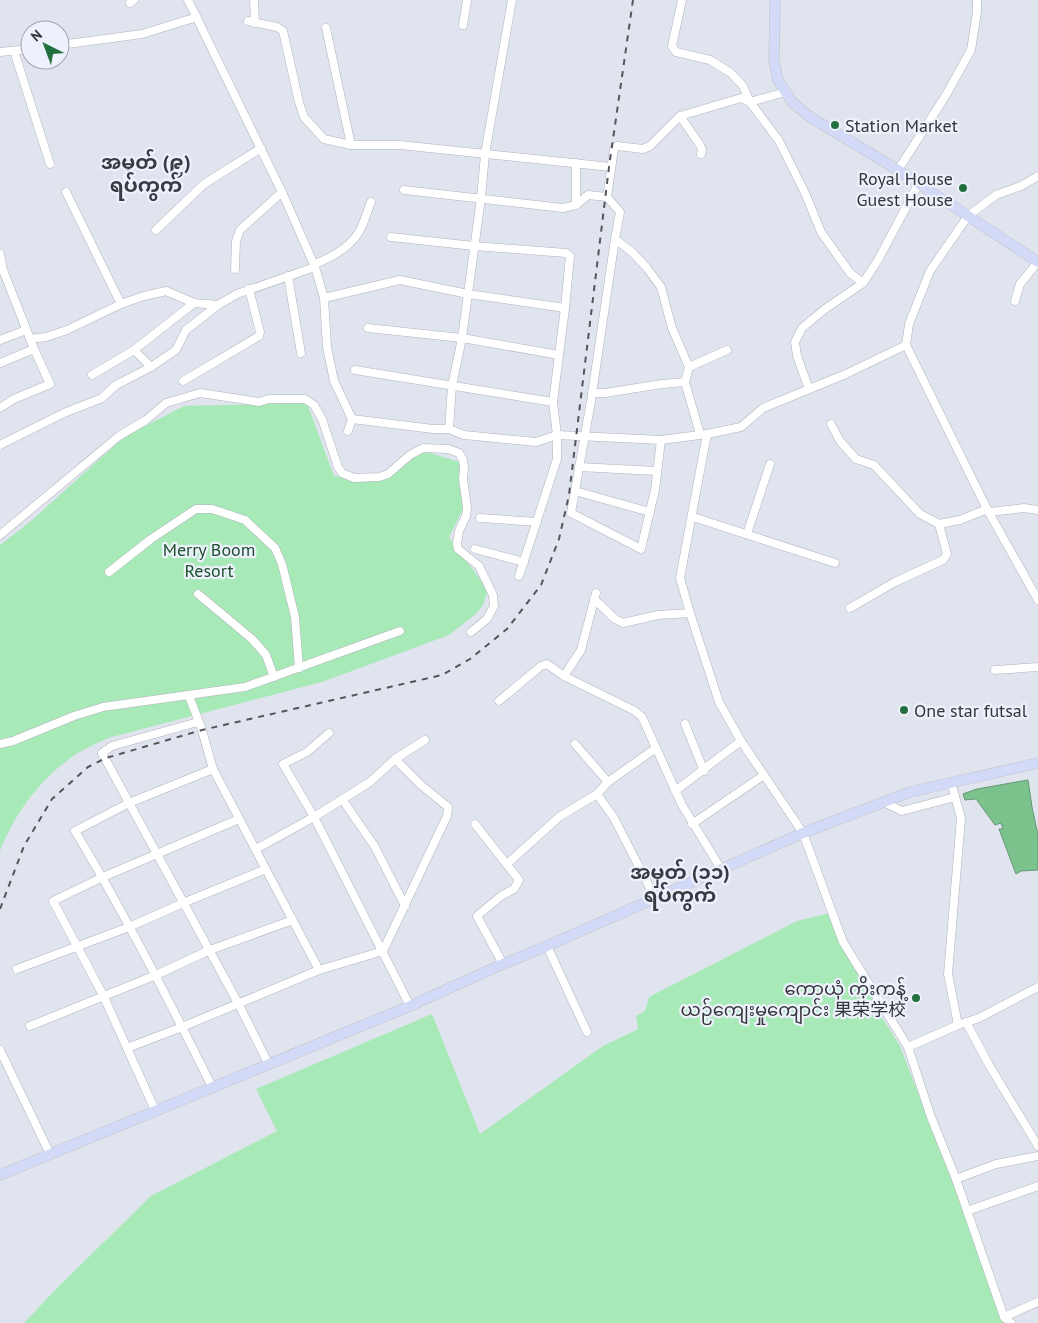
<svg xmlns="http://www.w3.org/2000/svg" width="1038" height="1323" viewBox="0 0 1038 1323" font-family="'PT Sans','Noto Sans SC','Noto Sans Myanmar',sans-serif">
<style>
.green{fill:#a8e9b8}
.water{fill:#7bc28d;stroke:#659874}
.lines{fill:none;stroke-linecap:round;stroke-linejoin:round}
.minor-casing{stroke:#b0b3bd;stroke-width:9}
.major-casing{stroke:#c2c2c4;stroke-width:11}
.minor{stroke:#fff;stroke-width:8}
.major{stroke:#d2daf7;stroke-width:10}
.rail{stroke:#53555a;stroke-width:2;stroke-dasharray:6 6;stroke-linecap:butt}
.poi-dot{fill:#246f3e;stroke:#edf1fc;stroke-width:2}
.labels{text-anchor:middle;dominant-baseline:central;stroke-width:4.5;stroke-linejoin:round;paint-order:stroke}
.poi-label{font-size:18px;fill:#333539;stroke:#edf1fc;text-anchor:start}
.park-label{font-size:18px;fill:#1d502d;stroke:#edf1fc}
.quarter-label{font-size:20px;font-weight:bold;fill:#393b44;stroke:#edf1fc}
</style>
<rect width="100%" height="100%" fill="#e0e4ee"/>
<!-- green -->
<g class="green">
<path d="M 307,403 L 334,476 L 368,480 L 423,451 L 460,462 L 463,509 L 449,537 L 488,590 L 483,605 L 477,613 L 449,635 L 322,682 L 108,738 C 97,743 86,748 76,754 C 40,779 16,811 0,851 L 0,545 L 31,521 L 124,437 L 184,406 Z"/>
<path d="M 830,913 L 883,1019 L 900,1046 L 1004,1317 L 1011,1323 L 24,1323 L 57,1288 L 151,1196 L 277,1131 L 256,1089 L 432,1014 L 480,1134 L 603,1046 L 638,1029 L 636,1016 L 645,1011 L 649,997 L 797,921 Z"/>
</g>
<!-- water -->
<path class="water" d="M 1028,780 L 1032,807 L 1038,835 L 1038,870 L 1021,871 L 1016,874 L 999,829 L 1003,829 L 1001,823 L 995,825 L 976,799 L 965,800 L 963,794 L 977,789 Z"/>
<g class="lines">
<!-- minor casing -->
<g class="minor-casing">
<g id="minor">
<path d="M 254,0 L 255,23"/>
<path d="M 512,0 L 485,154 L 481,198 L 462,338 L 452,386 L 449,429 L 464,435 L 536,442 L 557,435 L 661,440 L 707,434 L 741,427 L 763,408 L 846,374 L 906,345"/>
<path d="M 682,0 L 672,46 L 676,52 L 710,60 L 731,73 L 743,86 L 750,102 L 779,141 L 805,193 L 821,232 L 850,273 L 863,283"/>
<path d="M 130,3 L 134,0"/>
<path d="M 248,21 L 277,27 L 283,31 L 299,102 L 304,117 L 324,139 L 351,145 L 400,145 L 611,167"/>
<path d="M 463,25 L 467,0"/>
<path d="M 326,28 L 351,145"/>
<path d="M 60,45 L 142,34 L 197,17"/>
<path d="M 14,51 L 50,164"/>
<path d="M 0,52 L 30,49"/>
<path d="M 680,116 L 700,145 L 702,150 L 701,154"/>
<path d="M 576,163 L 576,205"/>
<path d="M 898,170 L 946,95 L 971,50 L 977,12 L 977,0"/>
<path d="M 1038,176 L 1021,186 L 996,195 L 968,216 L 930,271 L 909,324 L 906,345 L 987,509 L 1038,600"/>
<path d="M 404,190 L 563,208 L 576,205 L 588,195 L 607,197"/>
<path d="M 66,192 L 121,304"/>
<path d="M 156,230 L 204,184 L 261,148"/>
<path d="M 391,237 L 474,246 L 566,253 L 570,256 L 565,308 L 553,402 L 557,435 L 557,459 L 519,576"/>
<path d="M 615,239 L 591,401 L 571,513 L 641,549 L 655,490 L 661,440"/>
<path d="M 0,254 L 3,270 L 34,349 L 0,363"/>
<path d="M 315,264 C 330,258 350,247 359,232 C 364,223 367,212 371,202"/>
<path d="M 315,267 L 324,298 L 327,347 L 334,381 L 352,419 L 348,431"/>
<path d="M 235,269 L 236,241 L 240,230 L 282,192"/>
<path d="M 288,276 L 301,353"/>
<path d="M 324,298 L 400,280 L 468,294 L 565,308"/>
<path d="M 1015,301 L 1020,284 L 1038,262"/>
<path d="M 368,328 L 462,338 L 559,355"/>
<path d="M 30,339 L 46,337 L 67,330 L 121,304 L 144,296 L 166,291 L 194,303 L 218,305"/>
<path d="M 0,340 L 26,330"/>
<path d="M 151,367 L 176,350 L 186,330 L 218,305 L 237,294 L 315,267 L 282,192 L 188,0"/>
<path d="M 689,367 L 727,350"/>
<path d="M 355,370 L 553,402"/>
<path d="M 92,375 L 134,350 L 194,303"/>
<path d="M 183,381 L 259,336 L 260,332 L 249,289"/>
<path d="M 809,389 L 797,356 L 795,342 L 802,328 L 825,309 L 863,283 L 878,260 L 918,185"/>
<path d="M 592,393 L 605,393 L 662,384 L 685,382"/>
<path d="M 0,408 L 14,399 L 50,384 L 34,349"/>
<path d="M 352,419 L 433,429 L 449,429"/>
<path d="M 831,424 L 840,441 L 856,459 L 874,465 L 920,514 L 939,524 L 960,520 L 987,509"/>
<path d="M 700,434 L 685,382 L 689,367 L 672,328 L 661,287 L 647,268 L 633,253 L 615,239 L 620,212 L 607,197 L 614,149 L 617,146 L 643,149 L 650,146 L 680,116 L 741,98 L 750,102 L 785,92"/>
<path d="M 707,434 L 680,578 L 690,613 L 719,702 L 741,741 L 803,833 L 843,942 L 908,1047 L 931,1117 L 956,1179 L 1004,1317 L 1011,1323"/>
<path d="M 0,445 L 64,413 L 102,398 L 116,385 L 151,367 L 134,350"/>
<path d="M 579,467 L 657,471"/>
<path d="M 575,491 L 650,512"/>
<path d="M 989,512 L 1024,508 L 1038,510"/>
<path d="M 693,517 L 835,563"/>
<path d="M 480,518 L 537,522"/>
<path d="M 747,534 L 770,464"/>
<path d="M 0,535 L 119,436 L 146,420 L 166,403 L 200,393 L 259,402 L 269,399 L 305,399 L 314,405 L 322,419 L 338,467 L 342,473 L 354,478 L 379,477 L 388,474 L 410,455 L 423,448 L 448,449 L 459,453 L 463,460 L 464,468 L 463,479 L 467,507 L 466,516 L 459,531 L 457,544 L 458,549 L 479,566 L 493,595 L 494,606 L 487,619 L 471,632"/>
<path d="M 475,549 L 524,562"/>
<path d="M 109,572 L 151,539 L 196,509 L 212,509 L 245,520 L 275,548 L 282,564 L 295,617 L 299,668"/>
<path d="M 198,594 L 252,639 L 266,655 L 274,677"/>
<path d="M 594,599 L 615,619 L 623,623 L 658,615 L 690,613"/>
<path d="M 850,608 L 895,582 L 943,560 L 947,554 L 939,524"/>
<path d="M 995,670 L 1038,667"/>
<path d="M 564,676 L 581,650 L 596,593"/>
<path d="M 189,696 L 202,730 L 213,769 L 319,970"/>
<path d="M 499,701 L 541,666 L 547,664 L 564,676 L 635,711 L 642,717 L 682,805 L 721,869"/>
<path d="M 198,722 L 112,746 L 102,753 L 238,1003 L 268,1063"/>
<path d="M 685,724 L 704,771"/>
<path d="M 329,733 L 307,752 L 283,764 L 314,817 L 410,1006"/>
<path d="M 0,744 L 13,741 L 74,716 L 103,707 L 245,687 L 400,631"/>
<path d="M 575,744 L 608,782"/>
<path d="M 951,782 L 961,818 L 948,974 L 958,1025"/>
<path d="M 675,791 L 741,741"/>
<path d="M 597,794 L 614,818 L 655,898"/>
<path d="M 342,799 L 375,847 L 405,906"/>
<path d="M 883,802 L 902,811 L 955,797"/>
<path d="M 475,824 L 519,880 L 514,889 L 501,896 L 477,916 L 503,964"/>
<path d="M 692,824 L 764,775"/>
<path d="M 256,849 L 314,817 L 370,782 L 395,759 L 425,740"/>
<path d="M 507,864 L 559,817 L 597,794 L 608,782 L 656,748"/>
<path d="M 547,946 L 587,1032"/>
<path d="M 17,969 L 129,927 L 183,903 L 266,869"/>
<path d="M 966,1022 L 989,1065 L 1038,1146"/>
<path d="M 30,1026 L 156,975 L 210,950 L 293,920"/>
<path d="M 908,1047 L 958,1025 L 979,1018 L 1038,987"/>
<path d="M 127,1048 L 182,1027 L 319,970 L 383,951 L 447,816 L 448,807 L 421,785 L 395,759"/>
<path d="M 0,1050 L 50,1154"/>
<path d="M 212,1087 C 169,1000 125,914 75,831 L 129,803 L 213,769"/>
<path d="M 155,1110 L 103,995 L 53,901 L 103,877 L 239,819"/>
<path d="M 956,1179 L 996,1164 L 1038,1156"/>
<path d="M 967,1211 L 1038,1186"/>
<path d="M 1004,1317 L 1038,1302"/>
</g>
</g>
<!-- major casing -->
<g class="major-casing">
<g id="major">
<path d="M 775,0 L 774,61 L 778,80 L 792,102 L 810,117 L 898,170 L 1038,262"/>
<path d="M 0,1175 L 410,1006 L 503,964 L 547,946 L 803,833 L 910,792 L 1038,763"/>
</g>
</g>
<!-- minor -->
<use href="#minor" class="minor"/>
<!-- major -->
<use href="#major" class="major"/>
<!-- rail -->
<path class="rail" d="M 0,909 L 24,846 L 52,799 L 88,767 L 106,758 L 202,730 L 442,675 L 470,659 L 507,629 L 541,585 L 559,539 L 569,495 L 609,167 L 633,0"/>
</g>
<!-- markers -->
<g class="poi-dot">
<circle cx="835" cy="125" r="5"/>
<circle cx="963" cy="188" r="5"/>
<circle cx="904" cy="710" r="5"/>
<circle cx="916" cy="998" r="5"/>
</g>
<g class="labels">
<!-- poi labels -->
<g class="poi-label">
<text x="845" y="125">Station Market</text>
<text x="953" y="178" text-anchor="end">Royal House<tspan x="953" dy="21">Guest House</tspan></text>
<text x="914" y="710">One star futsal</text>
<text x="906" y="988" text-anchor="end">ကော့ယုံ ကိုးကန့်<tspan x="906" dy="21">ယဉ်ကျေးမှုကျောင်း 果荣学校</tspan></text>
</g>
<!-- park labels -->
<g class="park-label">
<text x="209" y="549">Merry Boom<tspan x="209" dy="21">Resort</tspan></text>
</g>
<!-- quarter labels -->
<g class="quarter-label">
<text x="146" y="162">အမှတ် (၉)<tspan x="146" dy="23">ရပ်ကွက်</tspan></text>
<text x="680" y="872">အမှတ် (၁၁)<tspan x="680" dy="23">ရပ်ကွက်</tspan></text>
</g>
</g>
<!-- north arrow -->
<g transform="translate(45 45) rotate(318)"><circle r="24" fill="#edf1fc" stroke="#a3a6ae"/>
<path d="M0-4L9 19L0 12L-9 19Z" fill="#246f3e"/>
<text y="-8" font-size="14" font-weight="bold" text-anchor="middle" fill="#333539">N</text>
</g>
</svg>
